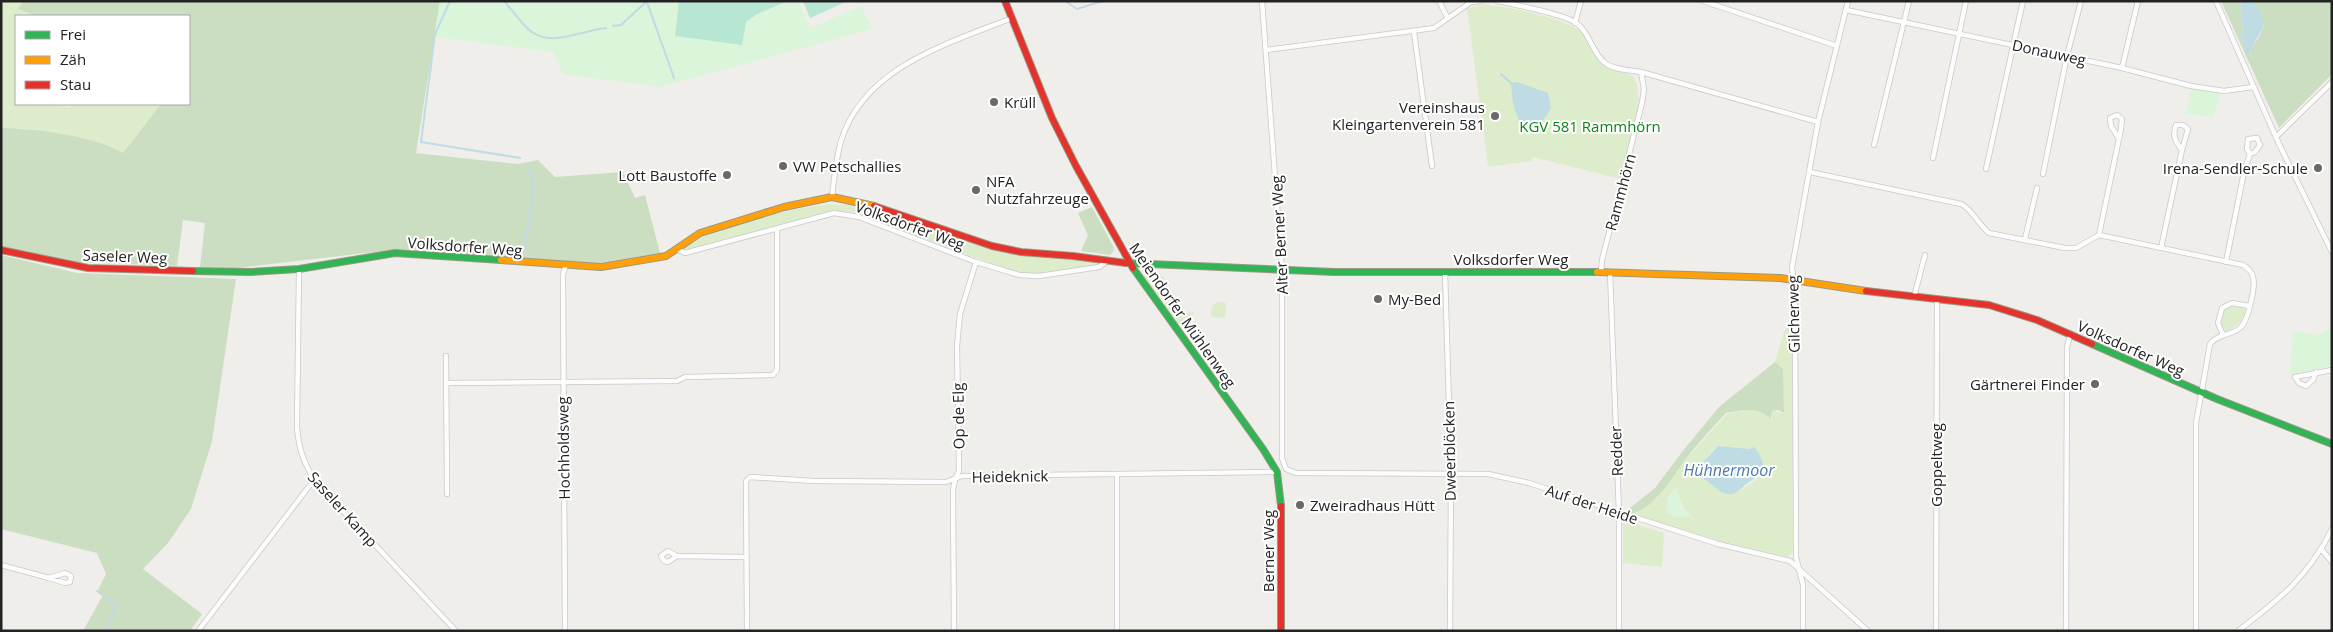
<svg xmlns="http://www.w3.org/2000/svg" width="2333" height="632" viewBox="0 0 2333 632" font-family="'Open Sans',sans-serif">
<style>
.grass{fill:#ddeccb;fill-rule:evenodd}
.forest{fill:#cbdec1}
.park{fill:#daf5da}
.pitch{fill:#b7e6d2}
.water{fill:#bfdbe3}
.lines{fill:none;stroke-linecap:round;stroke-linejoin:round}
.stream{stroke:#bfdbe3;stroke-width:2}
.street-casing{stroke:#c9c8c7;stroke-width:6}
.fast-casing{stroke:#999a82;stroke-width:8}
.slow-casing{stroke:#999a82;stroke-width:8}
.jam-casing{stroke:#999a82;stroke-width:8}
.street{stroke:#fdfcfc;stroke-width:4.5}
.fast{stroke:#30b455;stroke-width:6}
.slow{stroke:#ff9f0a;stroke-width:6}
.jam{stroke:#e5322d;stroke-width:6}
.poi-dot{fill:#6a6968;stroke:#fff;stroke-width:2}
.labels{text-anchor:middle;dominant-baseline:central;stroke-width:4;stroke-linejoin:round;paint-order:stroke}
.street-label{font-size:15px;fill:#222;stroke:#fff}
.poi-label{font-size:15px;fill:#222;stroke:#fff;text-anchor:start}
.park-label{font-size:15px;fill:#0c8416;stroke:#fff}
.water-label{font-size:16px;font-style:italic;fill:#4a7aab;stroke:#fff}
</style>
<rect width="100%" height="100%" fill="#f0eeeb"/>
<!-- grass -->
<g class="grass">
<path d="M 1,1 L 23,1 L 19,9 L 36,16 L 16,16 L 16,104 L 62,104 L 62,106 L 69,107 L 71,104 L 161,104 L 123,153 C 92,135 37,129 1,128 Z"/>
<path d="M 1483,4 C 1505,6 1564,18 1580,31 C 1592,41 1594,60 1608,68 C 1616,72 1626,72 1634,77 C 1647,105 1629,149 1621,179 L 1533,157 L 1532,161 L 1488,167 L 1467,8 Z"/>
<path d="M 831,204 C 848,205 864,206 880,211 C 915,221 947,238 982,247 C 1020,258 1058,256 1096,262 L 1095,265 L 1035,274 L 1012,271 L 851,212 L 835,211 L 687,250 L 682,248 C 726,222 780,210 831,204 Z"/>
<path d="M 1144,273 L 1161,274 L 1166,280 L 1162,280 L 1162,288 L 1166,289 L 1159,299 L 1144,277 Z"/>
<path d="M 1166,302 L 1183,309 L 1184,312 L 1195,313 L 1178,325 L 1164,305 Z"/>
<path d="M 1216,302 L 1226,303 L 1225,318 L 1211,317 L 1211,309 Z"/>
<path d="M 2234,305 L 2246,309 C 2243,322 2237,326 2226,331 C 2218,321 2220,308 2234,305 Z"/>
<path d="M 1792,320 L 1793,552 L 1787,557 L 1779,555 L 1724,542 L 1630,514 L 1656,499 L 1687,458 L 1727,414 C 1742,409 1760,407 1772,419 L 1772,411 L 1784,413 L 1783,370 L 1775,362 L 1784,332 ZM 1718,446 L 1750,449 L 1757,479 C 1748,484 1740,493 1730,494 C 1722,495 1717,489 1711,484 C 1708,482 1703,480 1701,477 C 1696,468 1710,452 1718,446 ZM 1676,487 L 1683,507 L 1699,525 L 1690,516 L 1674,517 L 1668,497 Z"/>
<path d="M 1623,520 L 1664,533 L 1662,567 L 1623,563 Z"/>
</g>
<!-- forest -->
<g class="forest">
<path d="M 23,1 L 440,1 L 416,153 L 518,164 L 538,160 L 555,177 L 623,172 L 635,198 L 645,195 L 660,253 L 598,263 L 400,249 L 237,268 L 200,267 L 205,223 L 183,220 L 177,266 L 71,262 L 1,246 L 1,128 C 37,129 92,135 123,153 L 161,104 L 189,104 L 189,16 L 36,16 L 18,9 Z"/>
<path d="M 2221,1 L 2240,1 L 2243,30 L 2241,38 L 2250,57 C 2250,47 2254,45 2259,37 C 2261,34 2261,30 2264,26 L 2252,1 L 2332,1 L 2332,74 L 2279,128 Z"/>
<path d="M 1092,207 L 1113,246 L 1114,250 L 1110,255 L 1081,251 L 1088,235 L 1078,213 Z"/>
<path d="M 1,255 L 77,273 L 236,279 L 212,441 L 191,509 L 168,543 L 143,569 L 202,614 L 192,628 L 194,631 L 83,631 L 103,595 L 97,592 L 106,574 L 97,553 L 1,529 Z"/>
<path d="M 1775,362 L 1783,369 L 1784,413 L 1778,410 L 1772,411 L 1771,419 C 1760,407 1742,409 1726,413 C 1713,427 1700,441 1688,456 C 1676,471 1648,521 1625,512 L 1655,488 L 1682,452 L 1719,407 Z"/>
</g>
<!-- park -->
<g class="park">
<path d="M 440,1 L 679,1 L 675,36 L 742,45 C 744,38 743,27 747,21 C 754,12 786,1 797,1 L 810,28 L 861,6 L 873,29 L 660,87 L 563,74 L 553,52 L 434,37 Z"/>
<path d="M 2191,89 L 2220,93 L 2214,117 L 2185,114 Z"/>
<path d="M 2332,327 L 2332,365 L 2290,375 L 2293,330 L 2318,335 Z"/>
<path d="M 1676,487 L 1682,508 L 1690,516 L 1674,517 L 1667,512 L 1667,501 Z"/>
</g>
<!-- pitch -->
<g class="pitch">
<path d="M 679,1 L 788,1 L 757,14 L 746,22 L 742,45 L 675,36 Z"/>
<path d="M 803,1 L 848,1 L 810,18 Z"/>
</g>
<!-- water -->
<g class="water">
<path d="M 2240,1 L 2252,1 L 2257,7 L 2264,24 C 2260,36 2251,45 2249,57 L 2241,38 L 2243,30 Z"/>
<path d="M 1517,82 L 1548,93 L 1551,107 C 1545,124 1534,126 1519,120 C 1513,109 1512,96 1511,83 Z"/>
<path d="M 1718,446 L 1750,449 L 1753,447 C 1757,449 1758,451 1760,456 C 1769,473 1755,477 1744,486 C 1739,491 1735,495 1728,494 C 1720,493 1717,489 1711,484 C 1706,480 1702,479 1699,474 L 1704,461 Z"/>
</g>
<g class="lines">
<!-- stream -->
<g class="stream">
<path d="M 450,1 L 435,34 L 421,142 L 520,158"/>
<path d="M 504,1 C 512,10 519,20 527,28 C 549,50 581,30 606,28"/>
<path d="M 1065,1 L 1077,9 L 1103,1"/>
<path d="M 647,2 L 674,78"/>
<path d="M 613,26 L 621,25 L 646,2"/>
<path d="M 1501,74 L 1511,83"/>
<path d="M 524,248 C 527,226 539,186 528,167"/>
<path d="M 97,591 L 116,605 L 106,631"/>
</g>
<!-- street casing -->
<g class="street-casing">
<g id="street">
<path d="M 1262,1 L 1282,271 L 1282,458 L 1286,469 L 1296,473 L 1488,474 L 1529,483 L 1718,544 L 1790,561 L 1868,631"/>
<path d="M 1439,1 L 1447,17"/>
<path d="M 1497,1 C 1517,5 1558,13 1575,22 C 1589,31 1592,52 1604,62 C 1613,70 1630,70 1641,72 L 1644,89 L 1642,103 L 1602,260 L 1601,272"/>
<path d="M 1703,1 L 1837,46"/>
<path d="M 2216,1 L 2279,144 L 2332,252"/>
<path d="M 1846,10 L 2122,68 L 2191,86 L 2224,91 L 2253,87"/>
<path d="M 1575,23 L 1581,1"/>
<path d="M 1414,32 L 1432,166"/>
<path d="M 1266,50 L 1434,28 L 1471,2 L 1480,1"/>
<path d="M 2122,68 L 2138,1"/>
<path d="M 1641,72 L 1818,122"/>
<path d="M 2276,137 L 2332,82"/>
<path d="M 1874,145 L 1909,1"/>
<path d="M 1933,158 L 1966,1"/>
<path d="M 1986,169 L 2023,1"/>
<path d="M 1810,172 L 1961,204 C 1971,208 1979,225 1989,233 L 2065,248 L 2076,248 L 2099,235 L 2243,265 C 2248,268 2252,271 2253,277 C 2256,287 2248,320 2241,327 C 2232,336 2218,333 2210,344 L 2196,423 L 2196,631"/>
<path d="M 2043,174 L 2067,56 L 2081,1"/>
<path d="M 832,197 C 834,178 836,159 841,141 C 864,67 947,44 1012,18"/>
<path d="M 2099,235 L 2121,129 L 2122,119 L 2117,115 L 2110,118 L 2111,126 L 2118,137"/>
<path d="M 2025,239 L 2037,188"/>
<path d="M 2161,248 L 2182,150 L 2188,129 L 2183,125 L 2176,125 C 2172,136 2175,141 2182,150"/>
<path d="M 676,249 L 685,253 L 834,213 L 859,217 L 976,262 L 1019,275 L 1039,276 L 1099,267 L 1107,261"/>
<path d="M 2226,262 L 2244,172 L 2250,154 L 2247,149 L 2248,139 L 2257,138 L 2260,145 L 2255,152 L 2250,154"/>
<path d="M 299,269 L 297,427 C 299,450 303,460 314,480 L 456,631"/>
<path d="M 1445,272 L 1451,474 L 1450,631"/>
<path d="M 1610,272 L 1619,513 L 1619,631"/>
<path d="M 1914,297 L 1925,255"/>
<path d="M 2223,335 L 2218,323 L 2222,308 L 2232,303 L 2249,306"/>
<path d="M 446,356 L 447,494"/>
<path d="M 2316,372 L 2313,380 L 2306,386 L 2299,383 L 2295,377 L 2332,370"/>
<path d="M 446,383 L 677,381 L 685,377 L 773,375 L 777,370 L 777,229"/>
<path d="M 1117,475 L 1117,631"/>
<path d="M 2322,550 L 2332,562"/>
<path d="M 677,556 L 668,562 L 664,561 L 661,556 L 668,551 L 677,556 L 746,557"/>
<path d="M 1,565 L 49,578"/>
<path d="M 65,573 L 71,576 L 70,582 L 65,583 L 49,578 Z"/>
<path d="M 198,631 L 314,480"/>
<path d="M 565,631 L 563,274 L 566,265"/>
<path d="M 747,631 L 746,481 L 750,477 L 814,481 L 946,482 L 962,476 L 1277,472"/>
<path d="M 954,631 L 953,490 L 955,479 L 959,471 L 957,346 L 960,314 L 976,262"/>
<path d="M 1803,631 L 1803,585 L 1796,557 L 1795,291 L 1792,268 L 1818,122 L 1848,1"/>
<path d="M 1936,631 L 1937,300"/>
<path d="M 2066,631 L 2067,347 L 2070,335"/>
<path d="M 2238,631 C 2280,599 2308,577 2332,529"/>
</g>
</g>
<!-- fast casing -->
<g class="fast-casing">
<g id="fast">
<path d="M 1126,263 L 1334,272 L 1597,272"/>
<path d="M 1133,268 L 1263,449 L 1277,472 L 1281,506"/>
<path d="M 193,271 L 250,272 L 299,269 L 395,253 L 501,260"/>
<path d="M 2092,344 L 2217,399 L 2332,444"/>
</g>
</g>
<!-- slow casing -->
<g class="slow-casing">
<g id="slow">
<path d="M 501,260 L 601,267 L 666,256 L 700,233 L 784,207 L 832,197 L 874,206"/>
<path d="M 1597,272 L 1780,278 L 1866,291"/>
</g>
</g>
<!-- jam casing -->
<g class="jam-casing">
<g id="jam">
<path d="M 1005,1 L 1052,118 L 1076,166 L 1133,268"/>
<path d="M 874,206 L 992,246 L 1021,252 L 1073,256 L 1126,263"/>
<path d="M 1,250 L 88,268 L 193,271"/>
<path d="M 1866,291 L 1989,305 L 2037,320 L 2092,344"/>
<path d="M 1281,506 L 1281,631"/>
</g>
</g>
<!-- street -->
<use href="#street" class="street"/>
<!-- fast -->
<use href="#fast" class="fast"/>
<!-- slow -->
<use href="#slow" class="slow"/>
<!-- jam -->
<use href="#jam" class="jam"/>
</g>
<!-- markers -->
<g class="poi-dot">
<circle cx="994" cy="102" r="5"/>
<circle cx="1495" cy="116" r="5"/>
<circle cx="783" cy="166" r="5"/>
<circle cx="2318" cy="168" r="5"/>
<circle cx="727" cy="175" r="5"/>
<circle cx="976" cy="190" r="5"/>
<circle cx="1378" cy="299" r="5"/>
<circle cx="2095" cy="384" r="5"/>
<circle cx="1300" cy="505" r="5"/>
</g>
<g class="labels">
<!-- street labels -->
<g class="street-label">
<text transform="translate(2049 52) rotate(12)">Donauweg</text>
<text transform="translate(1620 192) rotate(-75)">Rammhörn</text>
<text transform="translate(910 225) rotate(20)">Volksdorfer Weg</text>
<text transform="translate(1279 235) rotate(-93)">Alter Berner Weg</text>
<text transform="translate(465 246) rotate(4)">Volksdorfer Weg</text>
<text transform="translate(125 256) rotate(2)">Saseler Weg</text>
<text x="1511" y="259">Volksdorfer Weg</text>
<text transform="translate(1793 314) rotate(-91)">Gilcherweg</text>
<text transform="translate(1183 315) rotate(55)">Meiendorfer Mühlenweg</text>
<text transform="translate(2131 348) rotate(24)">Volksdorfer Weg</text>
<text transform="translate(958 416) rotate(-91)">Op de Elg</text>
<text transform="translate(563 448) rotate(-91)">Hochholdsweg</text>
<text transform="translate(1449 451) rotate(-91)">Dweerblöcken</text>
<text transform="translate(1616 451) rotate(-92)">Redder</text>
<text transform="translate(1936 465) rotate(-90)">Goppeltweg</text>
<text transform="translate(1010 476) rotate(-1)">Heideknick</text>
<text transform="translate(1592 504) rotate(18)">Auf der Heide</text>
<text transform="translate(343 509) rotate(48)">Saseler Kamp</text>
<text transform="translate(1268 551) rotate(-90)">Berner Weg</text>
</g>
<!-- poi labels -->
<g class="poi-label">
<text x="1004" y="102">Krüll</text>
<text x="1485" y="107" text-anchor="end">Vereinshaus<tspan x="1485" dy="17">Kleingartenverein 581</tspan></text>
<text x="793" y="166">VW Petschallies</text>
<text x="2308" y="168" text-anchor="end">Irena-Sendler-Schule</text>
<text x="717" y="175" text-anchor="end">Lott Baustoffe</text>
<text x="986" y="181">NFA<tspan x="986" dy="17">Nutzfahrzeuge</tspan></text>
<text x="1388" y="299">My-Bed</text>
<text x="2085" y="384" text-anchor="end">Gärtnerei Finder</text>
<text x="1310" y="505">Zweiradhaus Hütt</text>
</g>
<!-- park labels -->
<g class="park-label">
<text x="1590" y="126">KGV 581 Rammhörn</text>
</g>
<!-- water labels -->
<g class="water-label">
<text x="1729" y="470">Hühnermoor</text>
</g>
</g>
<!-- border -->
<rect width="2333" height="632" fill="none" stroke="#222222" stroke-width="5"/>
<!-- legend -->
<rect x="15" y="15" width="175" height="90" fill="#ffffff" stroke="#a7a7a7"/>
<rect x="25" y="31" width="25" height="8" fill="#30b455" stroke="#a7a7a7"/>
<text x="60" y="40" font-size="15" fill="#222222">Frei</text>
<rect x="25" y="56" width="25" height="8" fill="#ff9f0a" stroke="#a7a7a7"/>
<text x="60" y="65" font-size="15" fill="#222222">Zäh</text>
<rect x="25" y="81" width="25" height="8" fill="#e5322d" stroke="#a7a7a7"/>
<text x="60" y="90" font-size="15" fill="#222222">Stau</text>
</svg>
